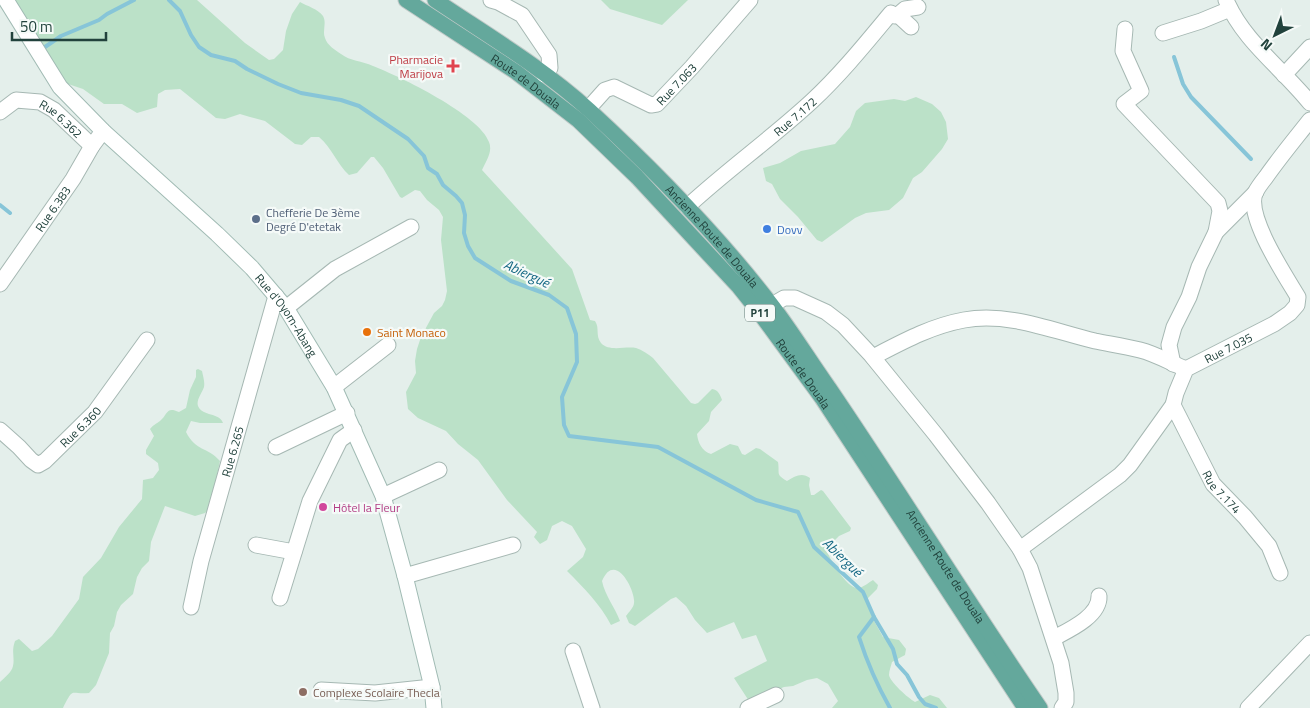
<svg xmlns="http://www.w3.org/2000/svg" width="1310" height="708" viewBox="0 0 1310 708" font-family="'Titillium Web',sans-serif">
<style>
.green{fill:#bbe1c8}
.lines{fill:none;stroke-linecap:round;stroke-linejoin:round}
.stream{stroke:#87c5d8;stroke-width:4}
.minor-casing{stroke:#a6b8b3;stroke-width:17}
.secondary-casing{stroke:#a1bbb4;stroke-width:17}
.primary-casing{stroke:#c1cac8;stroke-width:17}
.minor{stroke:#fff;stroke-width:15}
.secondary{stroke:#fff;stroke-width:15}
.primary{stroke:#64a89c;stroke-width:15}
.health-dot{fill:#e0444e;stroke:#f5faf8;stroke-width:2}
.service-dot{fill:#5c6f8a;stroke:#f5faf8;stroke-width:2}
.shop-dot{fill:#3f7fe0;stroke:#f5faf8;stroke-width:2}
.food-dot{fill:#e8710a;stroke:#f5faf8;stroke-width:2}
.hotel-dot{fill:#d1479c;stroke:#f5faf8;stroke-width:2}
.education-dot{fill:#8d6e63;stroke:#f5faf8;stroke-width:2}
.labels{text-anchor:middle;dominant-baseline:central;stroke-width:4.5;stroke-linejoin:round;paint-order:stroke}
.shield{fill:#f5faf8;stroke:#617974;stroke-width:1}
.shield-label{font-size:11px;font-weight:bold;fill:#21423c}
.health-label{font-size:12px;fill:#be3a42;stroke:#f5faf8;text-anchor:end}
.street-label{font-size:12px;fill:#21423c;stroke:#f5faf8}
.service-label{font-size:12px;fill:#4e5e75;stroke:#f5faf8;text-anchor:start}
.shop-label{font-size:12px;fill:#366cbe;stroke:#f5faf8;text-anchor:start}
.food-label{font-size:12px;fill:#c56008;stroke:#f5faf8;text-anchor:start}
.hotel-label{font-size:12px;fill:#b23c85;stroke:#f5faf8;text-anchor:start}
.education-label{font-size:12px;fill:#785e54;stroke:#f5faf8;text-anchor:start}
.water-label{font-size:14px;font-style:italic;fill:#156884;stroke:#f5faf8}
</style>
<rect width="100%" height="100%" fill="#e4efeb"/>
<!-- green -->
<g class="green">
<path d="M 11,0 L 197,0 L 245,43 L 269,60 L 274,59 L 283,50 L 286,31 L 292,14 L 300,2 C 307,6 318,9 323,16 C 327,23 322,31 325,38 C 327,45 335,50 341,54 C 350,61 362,61 373,66 C 399,76 480,115 489,142 C 493,152 486,161 482,170 L 572,269 L 590,320 L 595,321 C 600,328 595,335 601,343 C 609,352 625,346 636,348 C 642,350 648,354 653,358 L 691,403 L 695,404 L 698,403 L 712,389 C 718,390 720,394 722,400 L 711,412 L 709,421 L 697,434 C 698,443 702,451 711,454 L 730,444 L 738,446 L 742,454 L 745,455 L 756,448 L 760,449 L 778,462 C 780,474 775,474 787,481 C 795,476 802,472 810,478 L 809,485 L 811,495 L 814,495 L 821,490 L 823,491 L 851,528 L 850,531 L 839,536 L 826,549 C 829,558 848,591 859,588 C 864,587 869,582 873,580 L 878,585 L 877,589 L 867,599 L 873,619 L 883,637 L 899,640 L 906,649 L 905,655 L 892,662 C 891,666 889,671 889,675 C 890,682 908,698 915,702 L 930,695 L 939,698 L 947,708 L 832,708 L 838,701 L 828,684 L 817,678 L 807,680 L 793,686 L 784,687 L 749,701 L 734,678 L 767,661 L 756,635 L 742,639 L 734,622 L 707,633 L 695,620 L 686,606 L 676,597 L 671,599 L 635,626 L 629,623 L 626,616 C 629,612 634,607 634,603 C 636,591 615,550 602,581 C 605,596 615,607 620,621 L 611,625 C 600,604 584,588 567,571 L 583,557 L 586,549 L 572,526 L 562,521 L 552,526 L 547,540 L 540,544 L 534,537 L 537,532 L 507,500 L 478,460 L 458,444 L 446,431 L 418,418 L 408,409 L 406,392 L 416,373 L 415,361 L 417,349 L 421,337 L 434,313 L 442,306 L 445,300 L 447,291 L 441,240 L 443,217 L 439,210 L 427,200 L 420,191 L 415,190 L 402,198 L 400,197 L 383,168 L 374,157 L 371,157 L 357,173 L 349,175 C 337,164 332,148 319,137 L 311,137 L 302,145 L 295,144 L 265,121 L 250,117 L 240,114 L 225,119 L 216,118 L 180,89 L 165,90 L 158,94 L 157,107 L 137,113 L 122,104 L 104,104 L 83,89 L 68,84 L 58,76 Z"/>
<path d="M 601,0 L 688,0 L 662,25 L 610,9 Z"/>
<path d="M 916,97 L 932,104 L 941,112 L 946,122 L 948,139 L 942,149 L 922,172 L 913,178 L 903,198 L 889,210 L 866,213 L 855,218 L 822,242 L 817,240 L 798,217 L 780,199 L 772,184 L 766,181 L 763,168 L 780,163 L 801,151 L 835,144 L 850,127 L 856,111 L 865,103 L 894,99 L 905,101 Z"/>
<path d="M 198,369 L 202,371 C 203,376 205,382 204,387 C 202,393 196,400 198,406 C 203,417 219,412 223,423 L 200,423 L 191,421 L 186,432 C 196,452 207,446 220,461 L 210,508 L 205,513 L 195,516 L 165,506 L 151,542 L 149,561 L 142,568 L 137,577 L 133,594 L 121,605 L 117,612 L 114,626 L 110,633 L 109,653 L 96,685 L 89,693 C 70,695 74,686 63,708 L 0,708 L 0,682 C 4,678 12,672 13,666 C 15,657 11,652 15,641 L 19,639 L 32,651 L 38,649 L 52,636 L 79,599 L 83,577 L 101,558 L 119,527 L 142,499 L 143,480 L 153,478 L 159,470 L 158,463 L 146,454 L 146,450 L 154,436 L 150,429 C 153,425 156,424 160,421 C 168,414 166,406 179,412 L 186,408 L 190,390 L 196,377 L 196,370 Z"/>
</g>
<g class="lines">
<!-- stream -->
<g class="stream">
<path d="M 169,0 L 180,11 L 191,35 L 199,47 L 211,55 L 235,61 L 247,69 L 278,84 L 301,93 L 341,100 L 359,106 L 408,139 L 424,156 L 428,168 L 437,174 L 443,185 L 456,196 L 462,203 L 465,215 L 464,233 L 468,246 L 475,258 L 511,281 L 549,295 L 567,308 L 576,334 L 577,362 L 562,397 L 564,425 L 569,436 L 658,447 L 756,500 L 798,512 L 814,547 L 863,592 L 874,617 L 859,637 C 867,662 877,685 890,708"/>
<path d="M 45,47 L 61,36 L 99,20 L 107,14 L 134,0"/>
<path d="M 1174,57 L 1183,84 L 1191,97 L 1251,159"/>
<path d="M 0,205 L 10,213"/>
<path d="M 874,617 L 893,649 L 897,664 L 907,675 L 919,697 L 925,704 L 936,708"/>
</g>
<!-- minor casing -->
<g class="minor-casing">
<g id="minor">
<path d="M 491,0 L 498,2 L 522,15 L 549,55 L 550,68 L 544,75"/>
<path d="M 1226,0 C 1244,42 1282,68 1310,103"/>
<path d="M 911,27 L 898,15 L 905,9 L 918,7"/>
<path d="M 1125,29 L 1123,51 L 1141,91 L 1124,104 L 1218,203 L 1220,211 L 1216,232"/>
<path d="M 1163,33 L 1201,21 L 1230,9"/>
<path d="M 1284,75 L 1310,47"/>
<path id="s1" d="M 588,109 L 605,90 L 614,87 L 651,105 L 657,104 L 692,67 L 750,0"/>
<path id="s2" d="M 0,112 L 16,100 L 40,102 L 54,110 L 92,146"/>
<path id="s3" d="M 687,207 C 727,170 772,138 812,101 C 841,74 866,43 891,13 L 895,16 L 898,15"/>
<path id="s4" d="M 0,284 L 73,179 L 92,146 L 103,131"/>
<path d="M 772,305 L 784,298 L 795,298 L 826,312 L 843,325 L 871,355 L 936,435 L 988,503 L 1020,549 L 1030,568 L 1061,663 L 1066,693 L 1066,702 L 1062,708"/>
<path d="M 286,308 L 335,269 L 411,227"/>
<path d="M 873,357 C 902,342 931,326 964,320 C 1009,312 1053,331 1095,341 C 1110,344 1125,346 1140,350 C 1156,354 1171,363 1186,369"/>
<path d="M 1173,364 L 1169,345 L 1174,327 L 1189,297 L 1199,267 L 1216,232 L 1256,192"/>
<path d="M 334,387 L 388,345"/>
<path id="s5" d="M 1173,405 L 1213,484 L 1245,517 L 1269,546 L 1280,573"/>
<path id="s6" d="M 0,430 L 19,447 L 31,460 L 38,465 L 45,461 L 95,412 L 147,340"/>
<path d="M 276,447 L 347,413"/>
<path d="M 383,496 L 439,470"/>
<path d="M 256,545 L 294,552"/>
<path id="s7" d="M 1020,549 L 1120,475 L 1130,465 L 1173,405 L 1176,393 L 1186,369 L 1274,324 L 1290,313 L 1297,305 L 1298,297 C 1285,275 1246,217 1255,193 C 1258,187 1262,182 1266,177 C 1280,157 1295,139 1310,120"/>
<path d="M 405,576 L 513,545"/>
<path d="M 280,598 L 310,501 L 340,440 L 354,430"/>
<path id="s8" d="M 191,607 L 201,561 L 276,296"/>
<path d="M 1054,638 C 1069,630 1100,616 1099,596"/>
<path d="M 573,651 L 592,708"/>
<path d="M 321,690 L 375,693 L 432,687"/>
<path d="M 748,708 L 776,695"/>
<path d="M 1248,708 L 1310,643"/>
</g>
</g>
<!-- secondary casing -->
<g class="secondary-casing">
<g id="secondary">
<path id="s9" d="M 6,0 L 60,87 L 103,131 L 217,234 L 252,268 L 286,308 L 334,387 L 383,496 L 405,576 L 432,687 L 434,708"/>
</g>
</g>
<!-- primary casing -->
<g class="primary-casing">
<g id="primary">
<path id="s10" d="M 406,0 L 516,72 L 578,120 L 637,177 L 739,287 L 759,312 L 822,398 L 1025,708"/>
<path id="s11" d="M 435,0 C 487,35 543,68 589,110 C 653,169 716,233 770,303 C 791,330 809,360 829,388 C 901,494 968,603 1040,708"/>
</g>
</g>
<!-- minor -->
<use href="#minor" class="minor"/>
<!-- secondary -->
<use href="#secondary" class="secondary"/>
<!-- primary -->
<use href="#primary" class="primary"/>
</g>
<!-- markers -->
<path class="health-dot" d="M450.5 58.5h5v5h5v5h-5v5h-5v-5h-5v-5h5z"/>
<circle class="service-dot" cx="256" cy="219" r="5"/>
<circle class="shop-dot" cx="767" cy="229" r="5"/>
<circle class="food-dot" cx="367" cy="332" r="5"/>
<circle class="hotel-dot" cx="323" cy="507" r="5"/>
<circle class="education-dot" cx="303" cy="692" r="5"/>
<g class="labels">
<!-- shield labels -->
<rect class="shield" x="745" y="304.5" width="30" height="17" rx="4"/>
<g class="shield-label">
<text x="760" y="313">P11</text>
</g>
<!-- health labels -->
<g class="health-label">
<text x="443" y="59">Pharmacie<tspan x="443" dy="14">Marijova</tspan></text>
</g>
<!-- street labels -->
<g class="street-label">
<text stroke="none"><textPath href="#s10" startOffset="145">Route de Douala</textPath></text>
<text stroke="none"><textPath href="#s1" startOffset="110">Rue 7.063</textPath></text>
<text stroke="none"><textPath href="#s3" startOffset="141">Rue 7.172</textPath></text>
<text stroke="none"><textPath href="#s2" startOffset="71">Rue 6.362</textPath></text>
<text stroke="none"><textPath href="#s4" startOffset="92">Rue 6.383</textPath></text>
<text stroke="none"><textPath href="#s11" startOffset="366">Ancienne Route de Douala</textPath></text>
<text stroke="none"><textPath href="#s9" startOffset="425">Rue d'Oyom-Abang</textPath></text>
<text stroke="none"><textPath href="#s7" startOffset="298">Rue 7.035</textPath></text>
<text stroke="none"><textPath href="#s10" startOffset="550">Route de Douala</textPath></text>
<text stroke="none"><textPath href="#s6" startOffset="109">Rue 6.360</textPath></text>
<text stroke="none"><textPath href="#s8" startOffset="161">Rue 6.265</textPath></text>
<text stroke="none"><textPath href="#s5" startOffset="100">Rue 7.174</textPath></text>
<text stroke="none"><textPath href="#s11" startOffset="771">Ancienne Route de Douala</textPath></text>
</g>
<!-- service labels -->
<g class="service-label">
<text x="266" y="212">Chefferie De 3ème<tspan x="266" dy="14">Degré D'etetak</tspan></text>
</g>
<!-- shop labels -->
<g class="shop-label">
<text x="777" y="229">Dovv</text>
</g>
<!-- food labels -->
<g class="food-label">
<text x="377" y="332">Saint Monaco</text>
</g>
<!-- hotel labels -->
<g class="hotel-label">
<text x="333" y="507">Hôtel la Fleur</text>
</g>
<!-- education labels -->
<g class="education-label">
<text x="313" y="692">Complexe Scolaire Thecla</text>
</g>
<!-- water labels -->
<g class="water-label">
<text transform="translate(527 273) rotate(25)">Abiergué</text>
<text transform="translate(843 557) rotate(44)">Abiergué</text>
</g>
</g>
<!-- north arrow -->
<g transform="translate(1275 35) rotate(222)" stroke="#f5faf8" stroke-width="4" paint-order="stroke">
<path d="M0-4L9 19L0 12L-9 19Z" fill="#21423c"/>
<text y="-8" font-size="14" font-weight="bold" text-anchor="middle" fill="#21423c">N</text>
</g>
<!-- scale -->
<path d="M12 32v8h94v-8" fill="none" stroke="#21423c" stroke-width="2.5"/>
<text x="20" y="32" font-size="15" fill="#21423c" stroke="#f5faf8" stroke-width="4" paint-order="stroke">50 m</text>
</svg>
